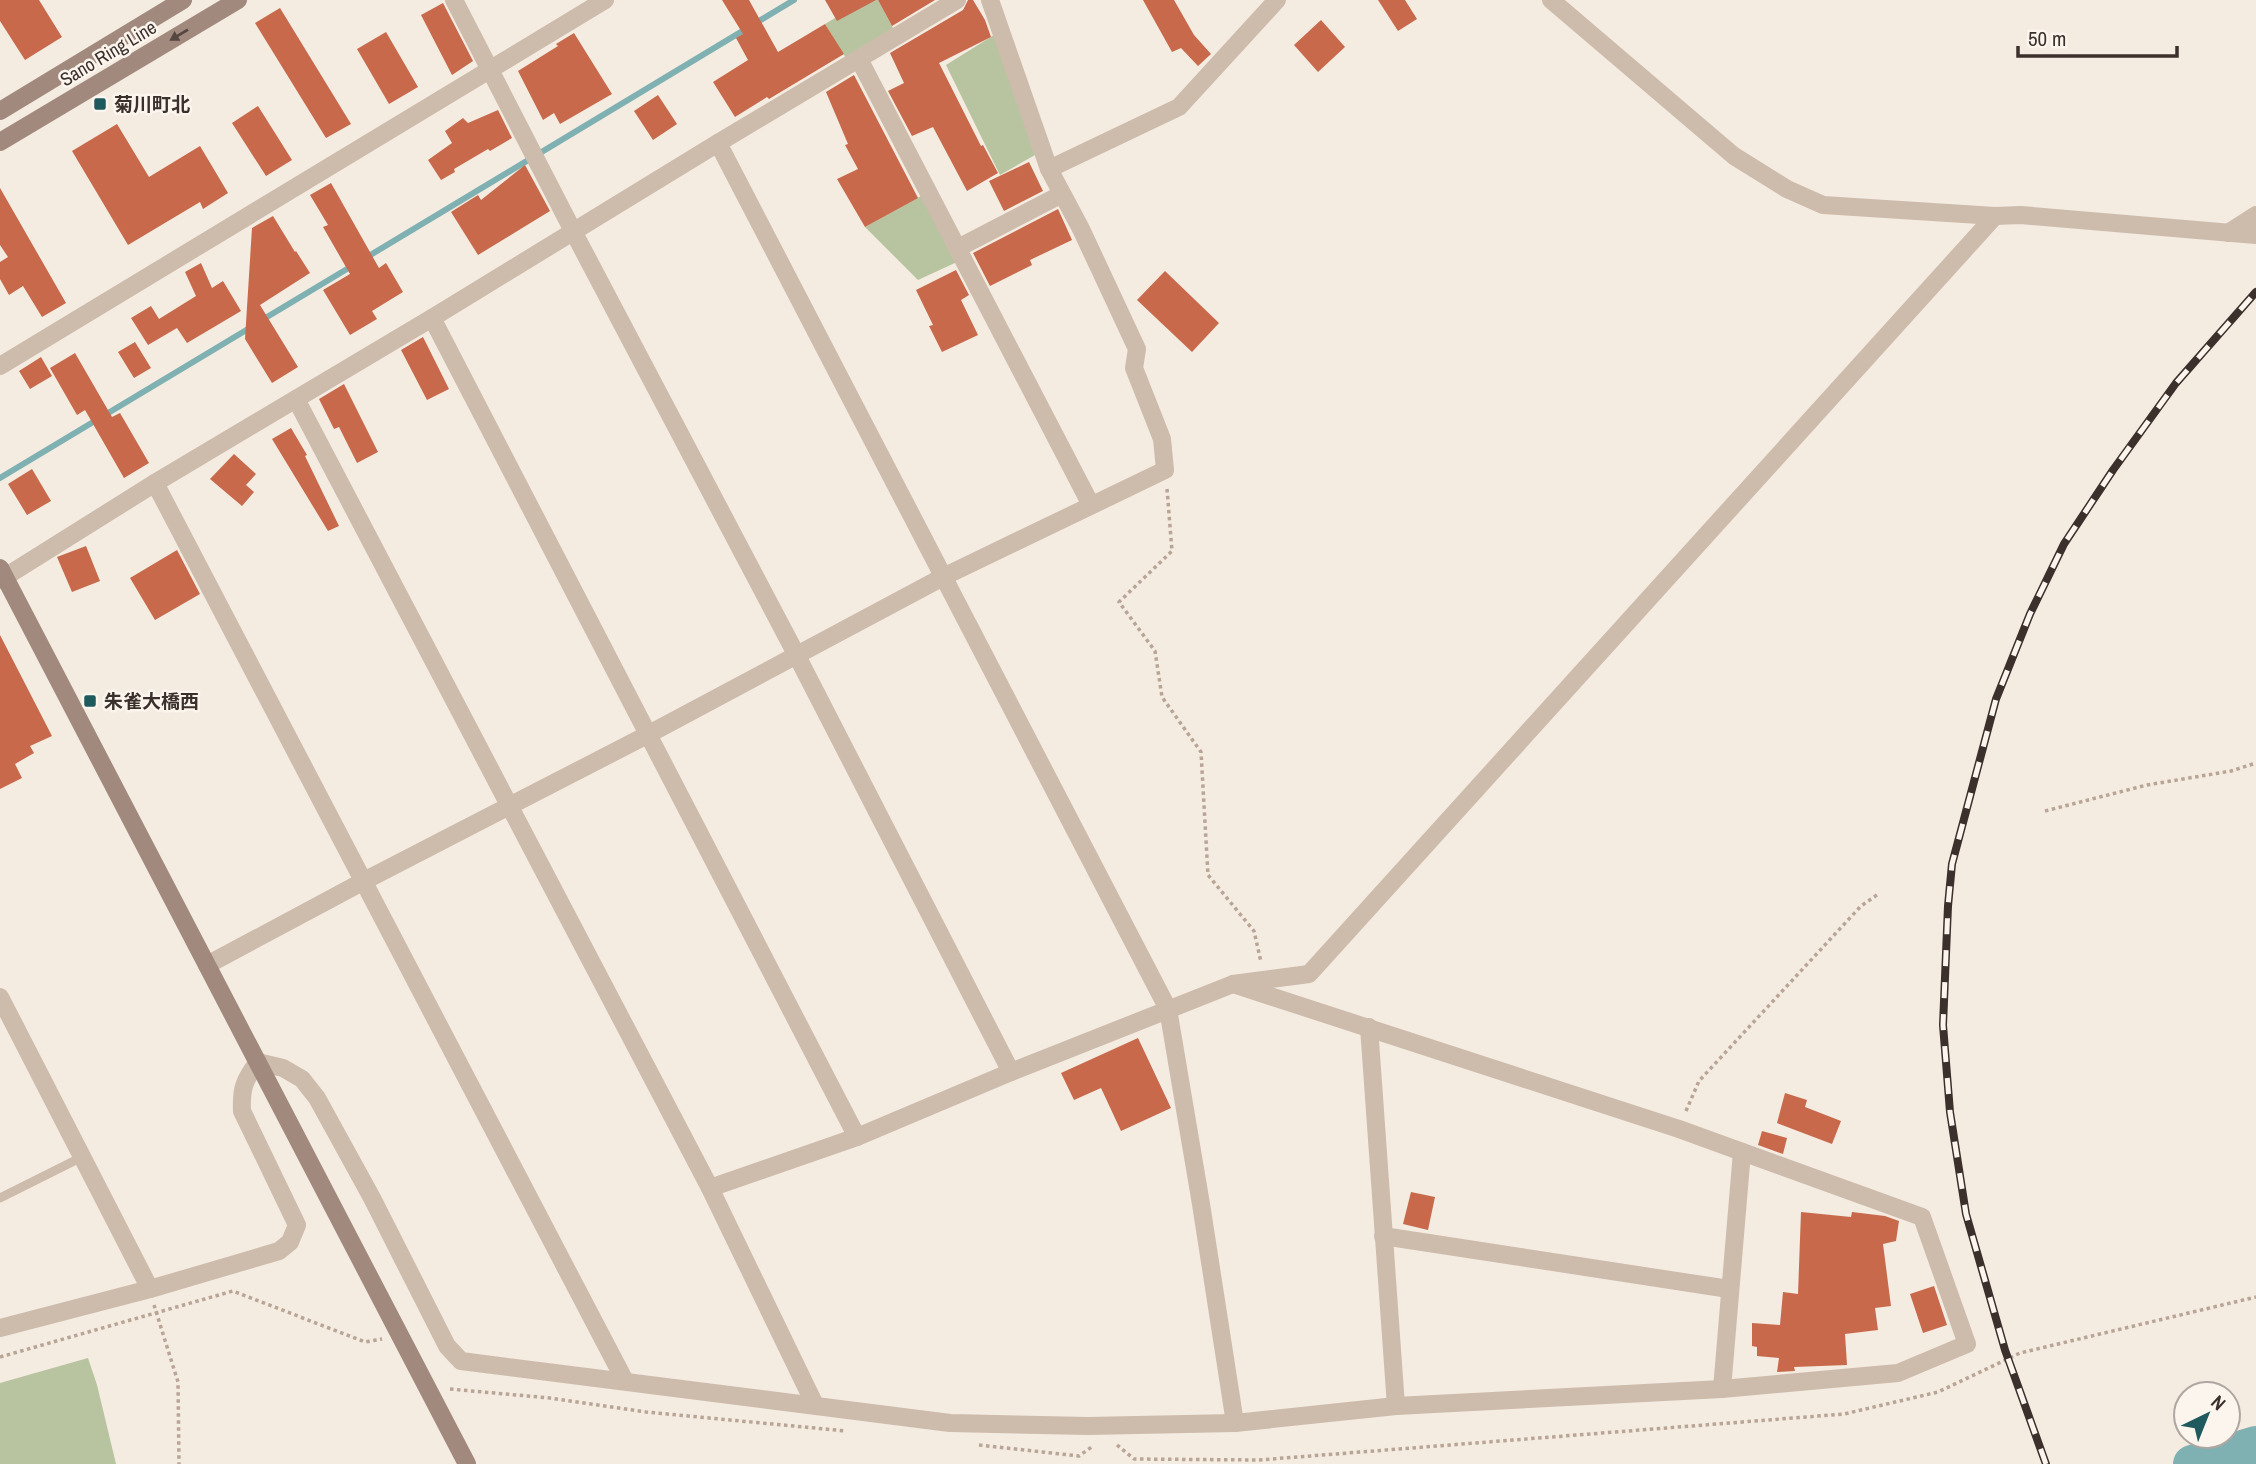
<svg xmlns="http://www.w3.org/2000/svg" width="2256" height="1464" viewBox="0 0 2256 1464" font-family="'Archivo Narrow','Noto Sans JP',sans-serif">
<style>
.green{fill:#b8c4a0}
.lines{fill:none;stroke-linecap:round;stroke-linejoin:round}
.stream{stroke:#7fb0b2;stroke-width:6}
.river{stroke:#7fb0b2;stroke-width:38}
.building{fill:#c8694b}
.path{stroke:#b9a596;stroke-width:3.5;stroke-dasharray:3.5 3.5;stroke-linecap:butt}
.lane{stroke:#cdbbac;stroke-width:9}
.street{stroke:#cdbbac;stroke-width:18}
.secondary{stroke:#a18a7d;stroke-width:18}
.rail-casing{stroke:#3b302b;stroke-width:8}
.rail{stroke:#fbf5ee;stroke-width:5;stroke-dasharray:16;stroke-linecap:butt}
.oneway{fill:#544640}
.poi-dot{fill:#1f5a5e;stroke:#fbf5ee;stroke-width:2.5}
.labels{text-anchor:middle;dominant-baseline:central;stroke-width:5;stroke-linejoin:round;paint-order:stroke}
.street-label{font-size:19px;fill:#3b302b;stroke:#fbf5ee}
.poi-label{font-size:19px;font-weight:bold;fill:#3b302b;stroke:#fbf5ee;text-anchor:start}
</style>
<rect width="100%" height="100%" fill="#f4ebe1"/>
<!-- green -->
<g class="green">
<path d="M 865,0 L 878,0 L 893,28 L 846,58 L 825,24 Z"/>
<path d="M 994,35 L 1035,155 L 1000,175 L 946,65 Z"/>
<path d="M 921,196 L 957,262 L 918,280 L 865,227 Z"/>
<path d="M 88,1358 L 97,1385 L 116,1464 L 0,1464 L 0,1383 Z"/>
</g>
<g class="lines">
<!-- stream -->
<g class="stream">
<path d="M 367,257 L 794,0"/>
<path d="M 262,320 L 352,266"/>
<path d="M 0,478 L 253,326"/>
</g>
<!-- river -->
<path class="river" d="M 2192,1464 L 2256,1445"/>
</g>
<!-- building -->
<g class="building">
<path d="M 0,0 L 39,0 L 62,37 L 25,60 L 0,21 Z"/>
<path d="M 722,0 L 749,0 L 778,52 L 825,24 L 844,54 L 769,99 L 767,97 L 735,117 L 713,82 L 748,60 L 736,38 L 743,34 Z"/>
<path d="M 825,0 L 876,0 L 837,21 Z"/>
<path d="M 878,0 L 935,0 L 892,26 Z"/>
<path d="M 968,0 L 973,0 L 985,20 L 991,37 L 939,63 L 981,146 L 983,145 L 998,173 L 967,191 L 933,127 L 912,136 L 888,91 L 904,83 L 890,53 L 963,10 Z"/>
<path d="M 1143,0 L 1174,0 L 1194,35 L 1211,54 L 1198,66 L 1181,48 L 1172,52 Z"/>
<path d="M 1378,0 L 1405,0 L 1417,19 L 1398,31 Z"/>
<path d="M 443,3 L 473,61 L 452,75 L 421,15 Z"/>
<path d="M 280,8 L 351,124 L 326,138 L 255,23 Z"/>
<path d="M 1321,20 L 1345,47 L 1318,72 L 1294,45 Z"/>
<path d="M 386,32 L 418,87 L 389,104 L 357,49 Z"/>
<path d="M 574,33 L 612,94 L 560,124 L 554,113 L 543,120 L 518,71 L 558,46 L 556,44 Z"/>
<path d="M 854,75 L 918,198 L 865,227 L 837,179 L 858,169 L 845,145 L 848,144 L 826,92 Z"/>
<path d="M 658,95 L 677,124 L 653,140 L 634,111 Z"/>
<path d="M 258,106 L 292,160 L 266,176 L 232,123 Z"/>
<path d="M 498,110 L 512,138 L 490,151 L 488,149 L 454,169 L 455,172 L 441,180 L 428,160 L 452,143 L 445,131 L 463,118 L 468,123 Z"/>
<path d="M 117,124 L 149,177 L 200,146 L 228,193 L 203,209 L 200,202 L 128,245 L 72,151 Z"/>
<path d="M 1029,162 L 1043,191 L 1004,211 L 989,181 Z"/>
<path d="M 525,165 L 550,211 L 478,255 L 451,212 L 478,195 L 481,200 Z"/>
<path d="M 331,183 L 379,268 L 386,263 L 403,292 L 372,311 L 377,319 L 350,335 L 323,290 L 350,274 L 323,227 L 328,225 L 310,195 Z"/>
<path d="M 0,188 L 66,303 L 42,317 L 23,286 L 9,295 L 0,279 L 0,262 L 8,257 L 0,245 Z"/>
<path d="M 1058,209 L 1072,240 L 1030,260 L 1032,265 L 990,286 L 973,253 Z"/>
<path d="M 273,216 L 295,252 L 296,251 L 310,273 L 260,305 L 298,367 L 272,383 L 245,339 L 252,228 Z"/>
<path d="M 201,263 L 212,288 L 223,281 L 241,311 L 187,343 L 177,328 L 148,345 L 131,318 L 151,306 L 159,319 L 196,296 L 185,272 Z"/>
<path d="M 956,270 L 969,295 L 961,300 L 978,335 L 942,352 L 929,326 L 933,325 L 916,290 Z"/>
<path d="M 1165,271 L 1219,323 L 1192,352 L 1137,300 Z"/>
<path d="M 423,337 L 449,389 L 427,400 L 401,350 Z"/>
<path d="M 135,342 L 151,368 L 134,378 L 118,352 Z"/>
<path d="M 75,353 L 112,417 L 120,413 L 149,463 L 124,478 L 85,410 L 77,415 L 50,368 Z"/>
<path d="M 41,357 L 52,376 L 30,389 L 19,371 Z"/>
<path d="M 344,384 L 378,452 L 357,463 L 339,427 L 334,429 L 319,399 Z"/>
<path d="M 291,428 L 307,455 L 305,456 L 339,526 L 328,531 L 272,439 Z"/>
<path d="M 234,454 L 256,474 L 246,485 L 254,492 L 242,506 L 210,479 Z"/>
<path d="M 32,469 L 51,501 L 27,515 L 8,484 Z"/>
<path d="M 86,546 L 100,581 L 72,592 L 57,557 Z"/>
<path d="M 177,550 L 200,594 L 155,620 L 130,578 Z"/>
<path d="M 0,635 L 52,736 L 30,746 L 34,753 L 15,764 L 22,778 L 0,789 Z"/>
<path d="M 1138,1038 L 1171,1108 L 1121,1131 L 1101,1088 L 1074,1100 L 1061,1073 Z"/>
<path d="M 1785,1093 L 1807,1100 L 1805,1107 L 1841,1121 L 1832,1144 L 1777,1123 Z"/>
<path d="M 1762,1131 L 1787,1138 L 1783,1154 L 1758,1145 Z"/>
<path d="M 1411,1192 L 1435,1197 L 1428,1230 L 1403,1224 Z"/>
<path d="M 1801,1212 L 1851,1217 L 1852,1212 L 1885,1216 L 1899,1221 L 1896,1241 L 1883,1244 L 1891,1306 L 1875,1308 L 1878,1330 L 1845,1334 L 1847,1365 L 1794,1367 L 1795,1371 L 1777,1372 L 1779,1358 L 1757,1356 L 1757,1347 L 1752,1346 L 1752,1323 L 1780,1325 L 1783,1292 L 1798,1294 Z"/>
<path d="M 1934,1286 L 1947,1325 L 1923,1333 L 1910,1294 Z"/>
</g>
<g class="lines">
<!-- path -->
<g class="path">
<path d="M 1167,489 L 1172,551 L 1119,602 L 1155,651 L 1162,697 L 1201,752 L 1208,875 L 1254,931 L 1261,962"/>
<path d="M 2045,811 L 2147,785 L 2231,771 L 2256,763"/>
<path d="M 1686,1111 L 1699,1081 L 1861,906 L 1877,895"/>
<path d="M 154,1305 L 178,1382 L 179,1464"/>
<path d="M 0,1357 L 233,1291 L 365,1342 L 382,1339"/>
<path d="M 450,1389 L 550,1398 L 646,1412 L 846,1431"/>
<path d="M 979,1445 L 1079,1456 L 1093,1446"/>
<path d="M 1117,1445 L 1134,1459 L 1259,1460 L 1844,1414 L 1938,1392 L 2020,1353 L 2256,1297"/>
</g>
<!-- lane -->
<path class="lane" d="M 0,1198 L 82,1157"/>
<!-- street -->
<g class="street">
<path d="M 454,0 L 573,231 L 796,654 L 1011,1072"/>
<path d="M 1551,0 L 1734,156 L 1787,189 L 1823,205 L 1995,216 L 2021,215 L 2256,235"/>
<path d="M 859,59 L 1091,505"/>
<path d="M 718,143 L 1168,1009 L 1201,1204 L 1235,1423"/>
<path d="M 1049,169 L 1179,107 L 1277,0"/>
<path d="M 2228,233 L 2256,215"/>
<path d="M 958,248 L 1062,194"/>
<path d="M 432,318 L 857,1137"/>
<path d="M 0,366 L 605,0"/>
<path d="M 296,399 L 710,1188 L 815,1405"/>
<path d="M 155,483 L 625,1381"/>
<path d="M 0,580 L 155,483 L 432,318 L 718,143 L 957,0"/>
<path d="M 207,965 L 364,881 L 649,734 L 943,577 L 1165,470 L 1162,439 L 1134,368 L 1137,349 L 1081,229 L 1049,169 L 990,0"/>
<path d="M 0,997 L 150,1289"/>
<path d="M 1369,1027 L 1396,1406"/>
<path d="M 710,1188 L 857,1137 L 1011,1072 L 1233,984 L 1309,974 L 1995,216"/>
<path d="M 1383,1236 L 1729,1289"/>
<path d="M 0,1328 L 150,1289 L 279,1251 L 290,1242 L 297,1225 L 242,1111 C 241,1089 244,1080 258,1062 L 283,1068 L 302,1079 L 317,1098 L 372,1198 L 447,1346 L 461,1361 L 950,1423 L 1088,1426 L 1235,1423 L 1396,1406 L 1722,1389 L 1898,1373 L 1967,1344 L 1922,1217 L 1679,1129 L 1233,984"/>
<path d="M 1722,1389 L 1742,1152"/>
</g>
<!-- secondary -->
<g class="secondary">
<path d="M 0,111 L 183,0"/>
<path d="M 0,142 L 238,0"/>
<path d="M 0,568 L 467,1464"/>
</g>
<!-- rail casing -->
<g class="rail-casing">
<path id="rail" d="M 2046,1464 L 2005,1350 L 1966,1214 L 1950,1112 L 1943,1025 L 1948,906 L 1952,864 L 1996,699 L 2030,614 L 2064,544 L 2113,470 L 2176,383 L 2256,292"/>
</g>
<!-- rail -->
<use href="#rail" class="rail"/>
</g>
<!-- one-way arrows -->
<defs><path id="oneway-solid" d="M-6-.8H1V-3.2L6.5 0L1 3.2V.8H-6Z" transform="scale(1.75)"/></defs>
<use class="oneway" href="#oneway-solid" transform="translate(179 35) rotate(149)"/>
<!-- markers -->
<g class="poi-dot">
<rect x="93" y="97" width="14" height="14" rx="3.5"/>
<rect x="83" y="694" width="14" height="14" rx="3.5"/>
</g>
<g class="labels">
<!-- street labels -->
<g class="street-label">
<text transform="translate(108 53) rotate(-31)">Sano Ring Line</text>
</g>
<!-- poi labels -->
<g class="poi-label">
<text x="114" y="104">菊川町北</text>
<text x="104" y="701">朱雀大橋西</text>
</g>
</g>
<!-- north arrow -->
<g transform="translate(2207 1415) rotate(43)"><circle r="33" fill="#fbf5ee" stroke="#aea6a0" stroke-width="2"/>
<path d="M0-5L12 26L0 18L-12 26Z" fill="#1f5a5e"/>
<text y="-10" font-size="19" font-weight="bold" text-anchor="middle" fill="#3b302b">N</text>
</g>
<!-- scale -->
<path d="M2018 46v10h159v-10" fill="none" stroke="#3b302b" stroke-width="3.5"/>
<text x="2028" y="46" font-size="21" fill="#3b302b" stroke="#fbf5ee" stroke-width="5" paint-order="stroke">50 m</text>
</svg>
